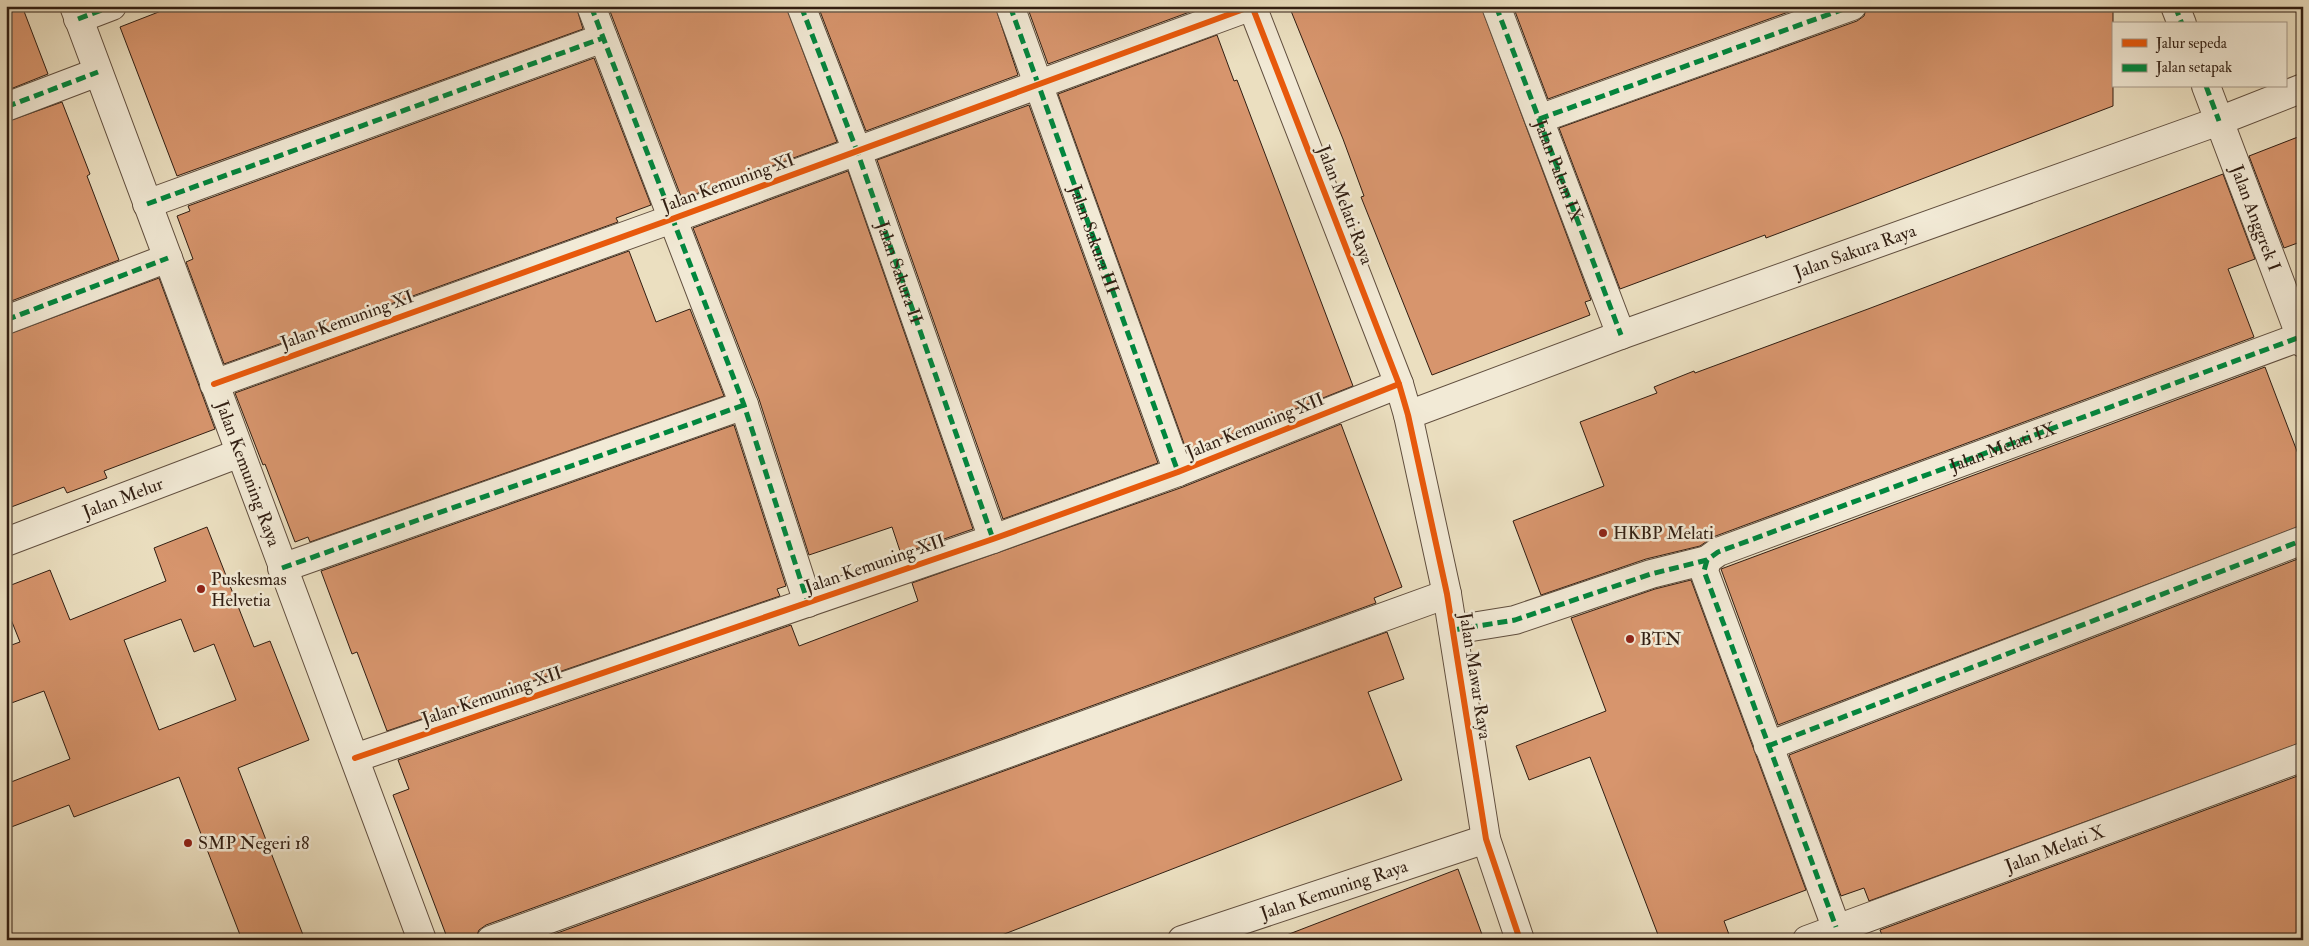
<svg xmlns="http://www.w3.org/2000/svg" width="2309" height="946" viewBox="0 0 2309 946" font-family="'IM FELL Double Pica',serif">
<style>
.building{fill:#d7956d;stroke:#311e12;fill-rule:evenodd}
.lines{fill:none;stroke-linecap:round;stroke-linejoin:round}
.street-casing{stroke:#604e3e;stroke-width:30}
.street{stroke:#f2ead6;stroke-width:28}
.quiet{stroke:#00873e;stroke-width:5;stroke-dasharray:10 5;stroke-linecap:butt}
.cycleway-casing{stroke:#f2ead6;stroke-width:9}
.cycleway{stroke:#e8590c;stroke-width:6}
.poi-dot{fill:#8f2418;stroke:#f2ead6;stroke-width:2}
.labels{text-anchor:middle;dominant-baseline:central;stroke-width:5;stroke-linejoin:round;paint-order:stroke}
.street-label{font-size:18px;fill:#311e12;stroke:#f2ead6}
.poi-label{font-size:18px;fill:#311e12;stroke:#f2ead6;text-anchor:start}
</style>
<rect width="100%" height="100%" fill="#ebdfc0"/>
<filter id="stains"><feTurbulence type="fractalNoise" baseFrequency=".004" numOctaves="4"/><feColorMatrix values="0 0 0 0 .2 0 0 0 0 .09 0 0 0 0 .02 0 0 0 .5 -.17"/></filter>
<radialGradient id="worn" r=".72"><stop offset=".6" stop-color="#630" stop-opacity="0"/><stop offset="1" stop-color="#630" stop-opacity=".3"/></radialGradient>
<!-- building -->
<g class="building">
<path d="M 6,6 L 22,6 L 48,74 L 8,90 Z"/>
<path d="M 174,6 L 576,6 L 583,29 L 177,176 L 120,27 Z"/>
<path d="M 608,6 L 786,6 L 837,142 L 682,199 Z"/>
<path d="M 818,6 L 995,6 L 1018,75 L 866,131 Z"/>
<path d="M 1027,6 L 1206,6 L 1048,64 Z"/>
<path d="M 1289,6 L 1481,6 L 1591,300 L 1585,302 L 1590,315 L 1432,375 L 1361,197 L 1364,196 L 1343,139 Z"/>
<path d="M 1513,6 L 1805,6 L 1548,99 Z"/>
<path d="M 1867,6 L 2113,6 L 2113,106 L 1859,203 L 1766,238 L 1765,235 L 1620,289 L 1559,128 L 1857,21 L 1864,16 Z"/>
<path d="M 1217,35 L 1234,81 L 1237,80 L 1353,386 L 1187,452 L 1058,94 Z"/>
<path d="M 594,58 L 651,205 L 616,218 L 618,222 L 224,364 L 186,262 L 193,259 L 177,216 L 190,211 L 188,206 Z"/>
<path d="M 62,102 L 90,174 L 87,176 L 119,260 L 6,303 L 6,122 Z"/>
<path d="M 1029,105 L 1158,463 L 1003,519 L 877,160 Z"/>
<path d="M 2303,135 L 2303,241 L 2284,248 L 2249,156 Z"/>
<path d="M 848,171 L 973,529 L 901,554 L 892,527 L 809,555 L 759,399 L 693,228 Z"/>
<path d="M 2223,174 L 2255,259 L 2228,269 L 2254,337 L 1713,537 L 1700,546 L 1646,559 L 1541,595 L 1513,521 L 1604,486 L 1580,422 L 1657,393 L 1654,387 L 1694,371 L 1695,373 L 1868,309 Z"/>
<path d="M 629,251 L 656,322 L 690,309 L 724,396 L 310,542 L 308,537 L 295,542 L 265,464 L 263,465 L 235,393 Z"/>
<path d="M 159,278 L 215,429 L 104,471 L 107,478 L 67,493 L 64,487 L 6,509 L 6,335 Z"/>
<path d="M 2265,367 L 2303,467 L 2303,525 L 1778,725 L 1721,569 Z"/>
<path d="M 1341,424 L 1402,587 L 1374,598 L 1376,603 L 486,925 L 479,930 L 476,937 L 468,940 L 448,940 L 393,795 L 409,789 L 398,760 L 791,625 L 799,646 L 918,601 L 912,583 L 1183,487 Z"/>
<path d="M 734,425 L 786,586 L 777,589 L 780,596 L 387,731 L 357,652 L 352,654 L 321,571 Z"/>
<path d="M 207,527 L 254,647 L 270,641 L 309,740 L 238,768 L 305,940 L 242,940 L 179,777 L 74,817 L 69,805 L 6,829 L 6,784 L 70,759 L 44,691 L 6,705 L 6,647 L 20,642 L 6,607 L 6,587 L 50,570 L 70,620 L 166,581 L 154,548 ZM 181,619 L 194,652 L 214,644 L 236,700 L 159,730 L 124,640 Z"/>
<path d="M 2303,557 L 2303,742 L 1869,901 L 1864,888 L 1841,896 L 1789,755 Z"/>
<path d="M 1691,580 L 1806,890 L 1724,921 L 1731,940 L 1660,940 L 1590,757 L 1529,780 L 1516,746 L 1606,711 L 1571,618 L 1655,589 Z"/>
<path d="M 1387,632 L 1404,679 L 1368,692 L 1402,780 L 989,940 L 538,940 Z"/>
<path d="M 2303,774 L 2303,940 L 1884,940 L 1880,930 Z"/>
<path d="M 1458,869 L 1484,940 L 1284,940 L 1284,936 Z"/>
</g>
<g class="lines">
<!-- street casing -->
<g class="street-casing">
<g id="street">
<path id="s1" d="M 74,6 L 422,940"/>
<path d="M 591,6 L 744,405 L 808,603"/>
<path d="M 801,6 L 857,151 L 993,539"/>
<path id="s2" d="M 1010,6 L 1178,472"/>
<path d="M 1496,6 L 1621,335"/>
<path d="M 2175,6 L 2182,24"/>
<path d="M 78,19 L 112,6"/>
<path id="s3" d="M 2206,86 L 2303,343"/>
<path d="M 6,107 L 98,72"/>
<path d="M 1539,119 L 1852,6"/>
<path d="M 147,204 L 603,38"/>
<path d="M 6,320 L 168,258"/>
<path d="M 214,384 L 672,219 L 1252,6 L 1399,384 L 1408,415 L 1447,594 L 1486,839 L 1520,940"/>
<path id="s4" d="M 1408,415 L 1621,335 L 2219,121 L 2303,88"/>
<path id="s5" d="M 6,542 L 240,453"/>
<path d="M 1707,560 L 1704,571 L 1836,927"/>
<path d="M 282,568 L 744,405"/>
<path id="s6" d="M 1453,630 L 1515,620 L 1651,574 L 1707,560 L 1718,552 L 2300,337"/>
<path d="M 1768,746 L 2303,540"/>
<path d="M 355,758 L 993,539 L 1178,472 L 1399,384"/>
<path d="M 491,940 L 1447,594"/>
<path id="s7" d="M 1182,940 L 1486,839"/>
<path id="s8" d="M 1807,940 L 2303,757"/>
</g>
</g>
<!-- street -->
<use href="#street" class="street"/>
<!-- quiet -->
<g class="quiet">
<path d="M 591,6 L 744,405 L 808,603"/>
<path id="s9" d="M 801,6 L 857,151 L 993,539"/>
<path d="M 1010,6 L 1178,472"/>
<path id="s10" d="M 1496,6 L 1621,335"/>
<path d="M 2175,6 L 2182,24"/>
<path d="M 78,19 L 112,6"/>
<path d="M 2206,86 L 2219,121"/>
<path d="M 6,107 L 98,72"/>
<path d="M 1539,119 L 1852,6"/>
<path d="M 147,204 L 603,38"/>
<path d="M 6,320 L 168,258"/>
<path d="M 1707,560 L 1704,571 L 1836,927"/>
<path d="M 282,568 L 744,405"/>
<path d="M 1453,630 L 1515,620 L 1651,574 L 1707,560 L 1718,552 L 2300,337"/>
<path d="M 1768,746 L 2303,540"/>
</g>
<!-- cycleway casing -->
<g class="cycleway-casing">
<g id="cycleway">
<path d="M 214,384 L 672,219 L 1252,6 L 1399,384 L 1408,415 L 1447,594 L 1486,839 L 1520,940"/>
<path d="M 355,758 L 993,539 L 1178,472 L 1399,384"/>
</g>
</g>
<!-- cycleway -->
<use href="#cycleway" class="cycleway"/>
</g>
<!-- markers -->
<g class="poi-dot">
<circle cx="1603" cy="533" r="5"/>
<circle cx="201" cy="589" r="5"/>
<circle cx="1630" cy="639" r="5"/>
<circle cx="188" cy="843" r="5"/>
</g>
<g class="labels">
<!-- street labels -->
<g class="street-label">
<text stroke="none"><textPath href="#s10" startOffset="176">Jalan Palem IX</textPath></text>
<text transform="translate(728 183) rotate(-20)">Jalan Kemuning XI</text>
<text transform="translate(1345 205) rotate(69)">Jalan Melati Raya</text>
<text stroke="none"><textPath href="#s3" startOffset="141">Jalan Anggrek I</textPath></text>
<text stroke="none"><textPath href="#s2" startOffset="248">Jalan Sakura III</textPath></text>
<text stroke="none"><textPath href="#s4" startOffset="476">Jalan Sakura Raya</textPath></text>
<text stroke="none"><textPath href="#s9" startOffset="284">Jalan Sakura II</textPath></text>
<text transform="translate(347 320) rotate(-20)">Jalan Kemuning XI</text>
<text transform="translate(1255 426) rotate(-22)">Jalan Kemuning XII</text>
<text stroke="none"><textPath href="#s6" startOffset="581">Jalan Melati IX</textPath></text>
<text stroke="none"><textPath href="#s1" startOffset="499">Jalan Kemuning Raya</textPath></text>
<text stroke="none"><textPath href="#s5" startOffset="125">Jalan Melur</textPath></text>
<text transform="translate(875 564) rotate(-19)">Jalan Kemuning XII</text>
<text transform="translate(1475 676) rotate(81)">Jalan Mawar Raya</text>
<text transform="translate(492 696) rotate(-19)">Jalan Kemuning XII</text>
<text stroke="none"><textPath href="#s8" startOffset="264">Jalan Melati X</textPath></text>
<text stroke="none"><textPath href="#s7" startOffset="160">Jalan Kemuning Raya</textPath></text>
</g>
<!-- poi labels -->
<g class="poi-label">
<text x="1613" y="533">HKBP Melati</text>
<text x="211" y="579">Puskesmas<tspan x="211" dy="21">Helvetia</tspan></text>
<text x="1640" y="639">BTN</text>
<text x="198" y="843">SMP Negeri 18</text>
</g>
</g>
<!-- margin -->
<rect width="2309" height="946" fill="none" stroke="#ebdfc0" stroke-width="25"/>
<rect x="8" y="8" width="2294" height="931" fill="none" stroke="#311e12" stroke-width="2.5"/>
<rect x="12" y="12" width="2284" height="921" fill="none" stroke="#311e12"/>
<!-- legend -->
<rect x="2112" y="22" width="175" height="65" fill="#f2ead6" stroke="#a59888"/>
<rect x="2122" y="39" width="25" height="8" fill="#e8590c" stroke="#a59888"/>
<text x="2156" y="48" font-size="15" fill="#311e12">Jalur sepeda</text>
<rect x="2122" y="64" width="25" height="8" fill="#00873e" stroke="#a59888"/>
<text x="2156" y="72" font-size="15" fill="#311e12">Jalan setapak</text>
<rect width="100%" height="100%" filter="url(#stains)"/>
<rect width="100%" height="100%" fill="url(#worn)"/>
</svg>
